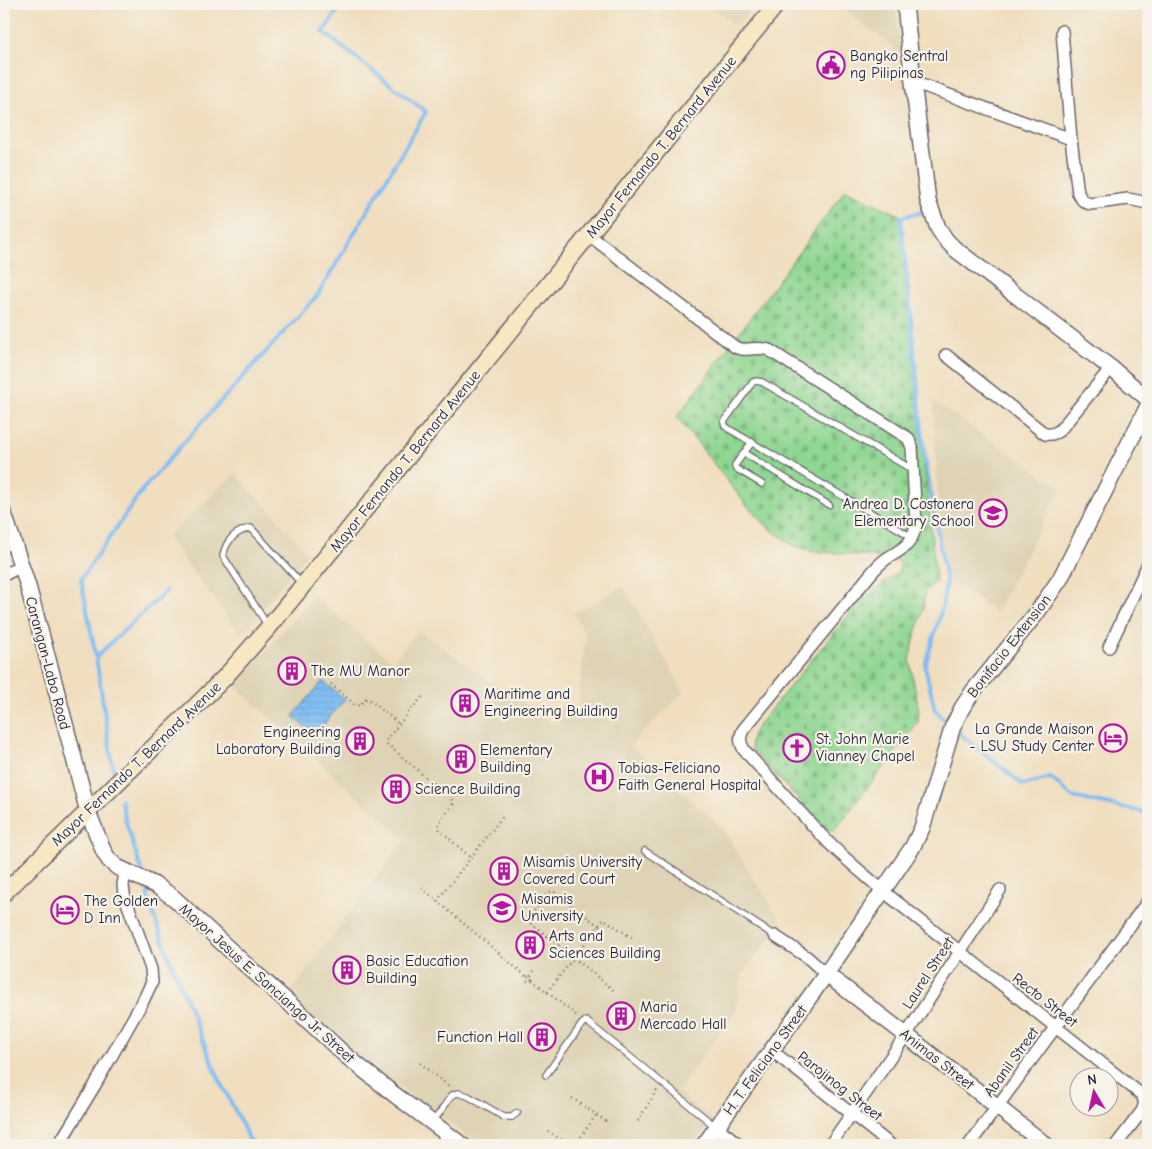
<svg xmlns="http://www.w3.org/2000/svg" width="1152" height="1149" viewBox="0 0 1152 1149" font-family="'Comic Neue',sans-serif">
<style>
.built{fill:#ded3b5}
.cemetery{fill:url(#cemetery-stones);stroke:#587c66}
.water{fill:url(#water-rules);stroke:#507096}
.lines{fill:none;stroke-linecap:round;stroke-linejoin:round}
.stream{stroke:#7fbdf2;stroke-width:4}
.service-casing{stroke:#6a6469;stroke-width:8}
.minor-casing{stroke:#6a6469;stroke-width:14}
.tertiary-casing{stroke:#6a6469;stroke-width:18}
.secondary-casing{stroke:#6a6469;stroke-width:19}
.path{stroke:#6a6469;stroke-width:2.5;stroke-dasharray:1 4;stroke-linecap:butt}
.service{stroke:#fff;stroke-width:5.5}
.minor{stroke:#fff;stroke-width:11}
.tertiary{stroke:#fff;stroke-width:15}
.secondary{stroke:#f7e8c3;stroke-width:16}
.labels{text-anchor:middle;dominant-baseline:central;stroke-width:4.5;stroke-linejoin:round;paint-order:stroke}
.poi-label{font-size:15px;fill:#22223b;stroke:#f7f3e8;text-anchor:start}
.street-label{font-size:15px;fill:#22223b;stroke:#f7f3e8}
</style>
<defs>
<pattern id="cemetery-stones" width="16" height="16" patternUnits="userSpaceOnUse" patternTransform="scale(1.25)"><rect width="16" height="16" fill="#8ed691"/><path d="M2 7V4a2 2 0 0 1 4 0v3zM10 15v-3a2 2 0 0 1 4 0v3z" fill="#7ab77e"/></pattern>
<pattern id="water-rules" width="6" height="5" patternUnits="userSpaceOnUse" patternTransform="scale(1.25)"><rect width="6" height="5" fill="#7fbdf2"/><path d="M0 2.5h6" fill="none" stroke="#6da2d0"/></pattern>
</defs>
<rect width="100%" height="100%" fill="#f7f3e8"/>
<filter id="ink" filterUnits="userSpaceOnUse"><feTurbulence type="fractalNoise" baseFrequency=".02" numOctaves="2"/><feDisplacementMap in="SourceGraphic" scale="10" xChannelSelector="R" yChannelSelector="G"/><feConvolveMatrix kernelMatrix="1 2 1 2 8 2 1 2 1" color-interpolation-filters="sRGB"/></filter>
<filter id="wash" filterUnits="userSpaceOnUse"><feTurbulence type="fractalNoise" baseFrequency=".0096" numOctaves="4" result="noise"/><feDisplacementMap in="SourceGraphic" scale="20" xChannelSelector="R" yChannelSelector="G"/><feGaussianBlur stdDeviation="1.12" result="paint"/><feColorMatrix in="noise" values="0 0 0 0 0 0 0 0 0 0 0 0 0 0 0 0 0 1.4 0 .05"/><feComposite in="paint" operator="in"/></filter>
<g filter="url(#wash)">
<rect width="100%" height="100%" fill="#f0debf"/>
<!-- built -->
<g class="built">
<path d="M 710,4 L 755,4 L 736,26 Z"/>
<path d="M 837,4 L 895,4 L 899,51 Z"/>
<path d="M 933,401 L 1061,488 L 996,612 L 951,581 L 940,536 Z"/>
<path d="M 235,473 L 308,553 L 241,635 L 167,537 Z"/>
<path d="M 623,586 L 684,692 L 630,745 L 722,828 L 782,923 L 741,976 L 735,1011 L 677,1092 L 713,1120 L 693,1145 L 479,1145 L 284,1000 L 405,840 L 235,686 L 313,597 L 393,661 L 418,631 L 553,724 L 563,703 L 578,707 L 586,635 L 574,613 Z"/>
</g>
<!-- cemetery -->
<path class="cemetery" d="M 845,190 L 900,215 L 936,581 L 925,592 L 923,609 L 911,652 L 910,661 L 919,712 L 918,722 L 838,826 L 835,830 L 828,831 L 752,750 C 748,740 754,732 759,724 L 861,600 L 898,572 L 900,569 L 900,563 L 896,560 L 870,556 L 810,551 L 793,545 L 769,528 L 748,507 L 677,417 Z"/>
<!-- water -->
<path class="water" d="M 323,681 L 345,699 L 315,735 L 293,716 Z"/>
<g class="lines">
<!-- stream -->
<g class="stream">
<path d="M 923,205 L 924,212 L 901,217 L 924,452 L 946,580 L 942,608 L 925,666 L 935,710 L 950,725"/>
<path d="M 96,657 L 81,579 L 143,489 L 211,412 L 317,296 L 426,112 L 323,32 L 342,4"/>
<path d="M 957,731 L 1023,785 L 1051,778 L 1072,797 L 1148,813"/>
<path d="M 113,769 L 96,657 L 167,590"/>
<path d="M 121,800 L 125,819 L 142,872"/>
<path d="M 147,886 L 149,903 L 174,970 L 215,1070 L 248,1137 L 254,1145"/>
</g>
</g>
</g>
<g filter="url(#ink)">
<g class="lines">
<!-- service casing -->
<g class="service-casing">
<g id="service">
<path d="M 752,442 L 735,465 L 735,468 L 762,484"/>
<path d="M 744,453 L 829,505"/>
<path d="M 912,537 L 729,429 L 725,426 L 724,422 L 753,382 L 756,381 L 762,382 L 913,470"/>
<path d="M 268,626 L 223,556 C 226,540 236,531 251,528 L 301,583"/>
<path d="M 645,851 L 775,936"/>
<path d="M 546,1075 L 582,1024 L 586,1021 L 716,1127"/>
<path d="M 433,1122 L 452,1095 L 458,1093 L 468,1096 L 504,1117 L 512,1117 L 517,1113"/>
</g>
</g>
<!-- minor casing -->
<g class="minor-casing">
<g id="minor">
<path d="M 1062,31 L 1071,139 L 1078,193 C 1081,199 1083,202 1090,204 L 1128,199 L 1148,203"/>
<path d="M 913,82 L 1071,139"/>
<path d="M 589,235 L 735,347 C 746,353 757,345 769,350 L 908,438 L 912,447 L 916,524 C 912,546 903,548 886,559 C 879,564 874,570 869,576 L 743,730 C 739,738 740,742 744,750 C 772,780 799,812 828,842 C 845,859 865,875 883,891 L 1142,1095 C 1145,1101 1145,1105 1142,1111 L 1116,1145"/>
<path d="M 946,355 L 1045,434 C 1051,435 1055,434 1060,430 L 1111,368"/>
<path d="M 4,575 L 21,566"/>
<path d="M 1109,647 L 1148,564"/>
<path d="M 775,936 L 807,957 L 826,974"/>
<path d="M 771,1050 L 891,1145"/>
<path d="M 717,1127 L 740,1145"/>
<path d="M 61,1141 L 95,1085 L 143,1001 L 152,982 L 151,969 L 124,894 L 123,885 L 125,872"/>
<path d="M 830,1145 L 906,1035 L 1000,890"/>
<path d="M 969,1145 L 1148,901"/>
</g>
</g>
<!-- tertiary casing -->
<g class="tertiary-casing">
<g id="tertiary">
<path d="M 905,4 L 913,82 L 928,201 L 938,228 L 946,240 L 955,249 L 1111,368 L 1148,399"/>
<path d="M 4,514 L 27,583 L 52,674 L 88,812 L 104,852 L 109,860 L 117,867 L 157,886 L 174,898 L 245,964 L 289,1003 L 345,1055 L 395,1095 L 462,1145"/>
<path d="M 826,974 L 906,1035 L 1046,1145"/>
<path d="M 704,1145 L 826,974 L 912,848 L 922,828 L 953,726 L 962,708 L 974,690 L 1036,614 L 1060,579 L 1148,406"/>
</g>
</g>
<!-- secondary casing -->
<g class="secondary-casing">
<path id="secondary" d="M 4,893 L 201,701 L 225,677 L 269,627 L 777,4"/>
</g>
<!-- path -->
<g class="path">
<path d="M 331,684 L 356,706 L 360,705 L 366,699 L 369,699 L 399,724"/>
<path d="M 422,697 L 387,739 L 386,743 L 452,800 L 453,804 L 439,823 L 438,827 L 440,830 L 471,858"/>
<path d="M 422,888 L 527,977"/>
<path d="M 437,901 L 504,815"/>
<path d="M 599,926 L 553,891 L 550,892 L 547,894 L 529,918 L 531,923 L 616,992"/>
<path d="M 531,976 L 535,969"/>
<circle cx="529" cy="979" r="2.5"/>
<path d="M 532,980 L 577,1016"/>
<path d="M 547,992 L 604,919 L 632,938"/>
<path d="M 420,1063 L 450,1087"/>
<path d="M 572,1098 L 607,1122"/>
<path d="M 638,1121 L 657,1090"/>
<path d="M 548,1131 L 569,1145"/>
<path d="M 575,1145 L 596,1115"/>
</g>
<!-- service -->
<use href="#service" class="service"/>
<!-- minor -->
<use href="#minor" class="minor"/>
<!-- tertiary -->
<use href="#tertiary" class="tertiary"/>
<!-- secondary -->
<use href="#secondary" class="secondary"/>
</g>
</g>
<!-- icons -->
<defs>
<g id="civic-ring" transform="scale(1.4375)"><circle r="9.5" fill="#f7f3e8" stroke="#b5179e" stroke-width="1.5"/><path d="M-.6-6.5H3V-4.5H.6V-3L4-1V1h2V6H-6V1h2V-1L-.6-3ZM-1.2 2.5V6h2.4V2.5Z" fill="#b5179e"/></g>
<g id="school-ring" transform="scale(1.4375)"><circle r="9.5" fill="#f7f3e8" stroke="#b5179e" stroke-width="1.5"/><path d="M0-5L7-2L0 1L-7-2ZM-4 1L0 2.5L4 1V4Q0 6-4 4Z" fill="#b5179e"/></g>
<g id="building-ring" transform="scale(1.4375)"><circle r="9.5" fill="#f7f3e8" stroke="#b5179e" stroke-width="1.5"/><path d="M-4-6H4V6H1V3H-1V6H-4ZM-2.5-4.3h1.7v1.8h-1.7ZM.8-4.3h1.7v1.8H.8ZM-2.5-1h1.7V.8h-1.7ZM.8-1h1.7V.8H.8Z" fill="#b5179e"/></g>
<g id="hotel-ring" transform="scale(1.4375)"><circle r="9.5" fill="#f7f3e8" stroke="#b5179e" stroke-width="1.5"/><path d="M-6-4.5h1.5V1H6V5H4.5V3h-9V5H-6ZM-4 0a1.8 1.8 0 1 1 3.6 0ZM.5 0V-2.5h3Q6-2.5 6 0Z" fill="#b5179e"/></g>
<g id="church-ring" transform="scale(1.4375)"><circle r="9.5" fill="#f7f3e8" stroke="#b5179e" stroke-width="1.5"/><path d="M-1.2-6h2.4v3.5h3.3v2.4h-3.3V6h-2.4V-.1h-3.3v-2.4h3.3Z" fill="#b5179e"/></g>
<g id="hospital-ring" transform="scale(1.4375)"><circle r="9.5" fill="#f7f3e8" stroke="#b5179e" stroke-width="1.5"/><path d="M-5-5h3v3.5h4V-5h3V5h-3V1.5h-4V5h-3Z" fill="#b5179e"/></g>
<g id="university-ring" transform="scale(1.4375)"><circle r="9.5" fill="#f7f3e8" stroke="#b5179e" stroke-width="1.5"/><path d="M0-5L7-2L0 1L-7-2ZM-4 1L0 2.5L4 1V4Q0 6-4 4Z" fill="#b5179e"/></g>
</defs>
<g fill-rule="evenodd">
<use href="#civic-ring" x="831" y="65"/>
<use href="#school-ring" x="993" y="513"/>
<use href="#building-ring" x="292" y="671"/>
<use href="#building-ring" x="465" y="703"/>
<use href="#hotel-ring" x="1113" y="738"/>
<use href="#building-ring" x="360" y="741"/>
<use href="#church-ring" x="797" y="748"/>
<use href="#building-ring" x="461" y="759"/>
<use href="#hospital-ring" x="599" y="777"/>
<use href="#building-ring" x="396" y="789"/>
<use href="#building-ring" x="504" y="871"/>
<use href="#university-ring" x="502" y="908"/>
<use href="#hotel-ring" x="65" y="910"/>
<use href="#building-ring" x="530" y="945"/>
<use href="#building-ring" x="347" y="970"/>
<use href="#building-ring" x="621" y="1016"/>
<use href="#building-ring" x="542" y="1037"/>
</g>
<g class="labels">
<!-- poi labels -->
<g class="poi-label">
<text x="850" y="56">Bangko Sentral<tspan x="850" dy="17">ng Pilipinas</tspan></text>
<text x="974" y="504" text-anchor="end">Andrea D. Costonera<tspan x="974" dy="17">Elementary School</tspan></text>
<text x="311" y="671">The MU Manor</text>
<text x="484" y="694">Maritime and<tspan x="484" dy="17">Engineering Building</tspan></text>
<text x="1094" y="729" text-anchor="end">La Grande Maison<tspan x="1094" dy="17">- LSU Study Center</tspan></text>
<text x="341" y="732" text-anchor="end">Engineering<tspan x="341" dy="17">Laboratory Building</tspan></text>
<text x="816" y="739">St. John Marie<tspan x="816" dy="17">Vianney Chapel</tspan></text>
<text x="480" y="750">Elementary<tspan x="480" dy="17">Building</tspan></text>
<text x="618" y="768">Tobias-Feliciano<tspan x="618" dy="17">Faith General Hospital</tspan></text>
<text x="415" y="789">Science Building</text>
<text x="523" y="862">Misamis University<tspan x="523" dy="17">Covered Court</tspan></text>
<text x="521" y="899">Misamis<tspan x="521" dy="17">University</tspan></text>
<text x="84" y="901">The Golden<tspan x="84" dy="17">D Inn</tspan></text>
<text x="549" y="936">Arts and<tspan x="549" dy="17">Sciences Building</tspan></text>
<text x="366" y="961">Basic Education<tspan x="366" dy="17">Building</tspan></text>
<text x="640" y="1007">Maria<tspan x="640" dy="17">Mercado Hall</tspan></text>
<text x="523" y="1037" text-anchor="end">Function Hall</text>
</g>
<!-- street labels -->
<g class="street-label">
<text transform="translate(661 147) rotate(-51)">Mayor Fernando T. Bernard Avenue</text>
<text transform="translate(405 461) rotate(-51)">Mayor Fernando T. Bernard Avenue</text>
<text transform="translate(1009 646) rotate(-52)">Bonifacio Extension</text>
<text transform="translate(48 663) rotate(75)">Carangan-Labo Road</text>
<text transform="translate(136 764) rotate(-44)">Mayor Fernando T. Bernard Avenue</text>
<text transform="translate(928 973) rotate(-57)">Laurel Street</text>
<text transform="translate(267 983) rotate(42)">Mayor Jesus E. Sanciango Jr. Street</text>
<text transform="translate(1045 1000) rotate(38)">Recto Street</text>
<text transform="translate(937 1059) rotate(38)">Animas Street</text>
<text transform="translate(765 1060) rotate(-54)">H. T. Feliciano Street</text>
<text transform="translate(1011 1062) rotate(-54)">Abanil Street</text>
<text transform="translate(840 1086) rotate(38)">Parojinog Street</text>
</g>
</g>
<!-- margin -->
<rect width="1152" height="1149" fill="none" stroke="#f7f3e8" stroke-width="20"/>
<!-- north arrow -->
<g transform="translate(1094 1092) rotate(351)"><circle r="24" fill="#f7f3e8" stroke="#a29fa3"/>
<path d="M0-4L9 19L0 12L-9 19Z" fill="#b5179e"/>
<text y="-8" font-size="14" font-weight="bold" text-anchor="middle" fill="#22223b">N</text>
</g>
</svg>
